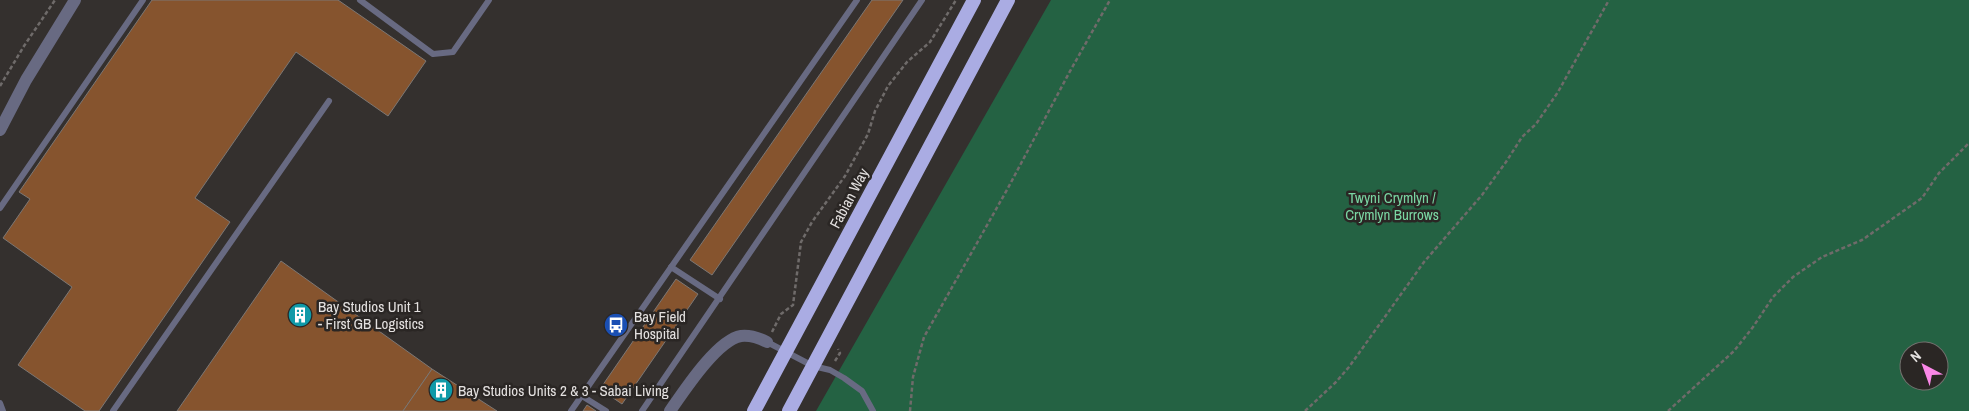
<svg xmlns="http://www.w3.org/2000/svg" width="1969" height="411" viewBox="0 0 1969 411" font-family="'Archivo Narrow',sans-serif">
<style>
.green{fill:#246243;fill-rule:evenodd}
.building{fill:#86542e;stroke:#7c7774}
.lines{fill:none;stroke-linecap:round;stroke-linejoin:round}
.path{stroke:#6f6b6a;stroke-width:2.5;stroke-dasharray:4 2.5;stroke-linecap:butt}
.service{stroke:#686a82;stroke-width:6}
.minor{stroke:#686a82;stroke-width:12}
.trunk{stroke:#aaace3;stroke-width:14}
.labels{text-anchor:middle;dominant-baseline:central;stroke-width:5;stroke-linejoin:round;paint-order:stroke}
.park-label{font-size:15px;fill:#7ad6a3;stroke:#2a2624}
.street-label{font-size:15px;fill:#e4e1e0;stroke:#2a2624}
.poi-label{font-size:15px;fill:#e4e1e0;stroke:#2a2624;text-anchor:start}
</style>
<rect width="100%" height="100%" fill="#34302e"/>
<!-- green -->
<path class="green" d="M 1051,0 L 1969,0 L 1969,411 L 816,411 ZM 1909,351 L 1939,351 L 1939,381 L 1909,381 Z"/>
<!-- building -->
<g class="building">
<path d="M 152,0 L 338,0 L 426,61 L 388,116 L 296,52 L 195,198 L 230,222 L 99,411 L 85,411 L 18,365 L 72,287 L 3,238 L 30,199 L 19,192 Z"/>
<path d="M 872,0 L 903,0 L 712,275 L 690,260 Z"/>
<path d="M 281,261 L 432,369 L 403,411 L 177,411 Z"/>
<path d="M 676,279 L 698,294 L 622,404 L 600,389 Z"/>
<path d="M 432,369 L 497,411 L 403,411 Z"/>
<path d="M 587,405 L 596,411 L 583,411 Z"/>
</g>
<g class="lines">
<!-- path -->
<g class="path">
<path d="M 0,86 L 24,46 L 55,0"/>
<path d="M 772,332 L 781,314 L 793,305 L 801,242 L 812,222 L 845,176 L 868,134 L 875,111 L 888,86 L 907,62 L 930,42 L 956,0"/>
<path d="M 835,361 L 840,353 L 838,349"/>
<path d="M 910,411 L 913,377 L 924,337 L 1008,188 L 1069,73 L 1110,0"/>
<path d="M 1305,411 L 1336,382 L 1349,367 L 1424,262 L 1482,195 L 1506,162 L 1522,137 L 1536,124 L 1558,92 L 1609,0"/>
<path d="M 1668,411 L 1734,351 L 1753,327 L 1773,297 L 1793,277 L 1822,257 L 1862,240 L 1922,198 L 1939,173 L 1969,143"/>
</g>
<!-- service -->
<g class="service">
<path d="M 360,0 L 433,54 L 453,52 L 489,0"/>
<path d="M 0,208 L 143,0"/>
<path d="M 671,267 L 720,299"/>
<path d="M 767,342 L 813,366 L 830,370 L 844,378 L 862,391 L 873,411"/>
<path d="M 582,396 L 606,411"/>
<path d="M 0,403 L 3,411"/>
<path d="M 113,411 L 329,101"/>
<path d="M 571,411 L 857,0"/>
<path d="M 642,411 L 922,0"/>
</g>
<!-- minor -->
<g class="minor">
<path d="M 0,130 L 26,80 L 75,0"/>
<path d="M 670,411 C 684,391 717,340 741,336 C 750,335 759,338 767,342"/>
</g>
<!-- trunk -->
<g class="trunk">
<path d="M 754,411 L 974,0"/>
<path d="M 789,411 L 1008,0"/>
</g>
</g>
<!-- icons -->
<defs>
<g id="building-disc" transform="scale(1.25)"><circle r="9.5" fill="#0f9aa8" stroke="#2a2624"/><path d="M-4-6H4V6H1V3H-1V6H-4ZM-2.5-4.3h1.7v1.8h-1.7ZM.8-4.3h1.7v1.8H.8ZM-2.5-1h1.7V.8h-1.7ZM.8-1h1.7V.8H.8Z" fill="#fff"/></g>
<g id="bus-disc" transform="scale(1.25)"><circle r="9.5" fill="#1a4fb4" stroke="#2a2624"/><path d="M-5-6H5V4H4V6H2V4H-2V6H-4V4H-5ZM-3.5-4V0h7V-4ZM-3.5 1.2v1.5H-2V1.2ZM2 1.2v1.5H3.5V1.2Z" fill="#fff"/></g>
</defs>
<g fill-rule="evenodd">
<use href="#building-disc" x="300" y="315"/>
<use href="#bus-disc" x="616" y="325"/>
<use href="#building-disc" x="441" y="390"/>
</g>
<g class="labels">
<!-- park labels -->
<g class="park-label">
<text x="1392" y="197">Twyni Crymlyn /<tspan x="1392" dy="17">Crymlyn Burrows</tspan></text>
</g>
<!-- street labels -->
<g class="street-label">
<text transform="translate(849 198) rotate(-62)">Fabian Way</text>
</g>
<!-- poi labels -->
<g class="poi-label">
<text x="318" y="306">Bay Studios Unit 1<tspan x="318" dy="17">- First GB Logistics</tspan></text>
<text x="634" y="316">Bay Field<tspan x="634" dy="17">Hospital</tspan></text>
<text x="458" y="390">Bay Studios Units 2 &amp; 3 - Sabai Living</text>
</g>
</g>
<!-- north arrow -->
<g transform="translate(1924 366) rotate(319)"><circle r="24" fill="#2a2624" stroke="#74716f"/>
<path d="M0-4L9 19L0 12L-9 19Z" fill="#fa87e7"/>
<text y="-8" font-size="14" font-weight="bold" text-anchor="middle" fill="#e4e1e0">N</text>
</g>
</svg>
